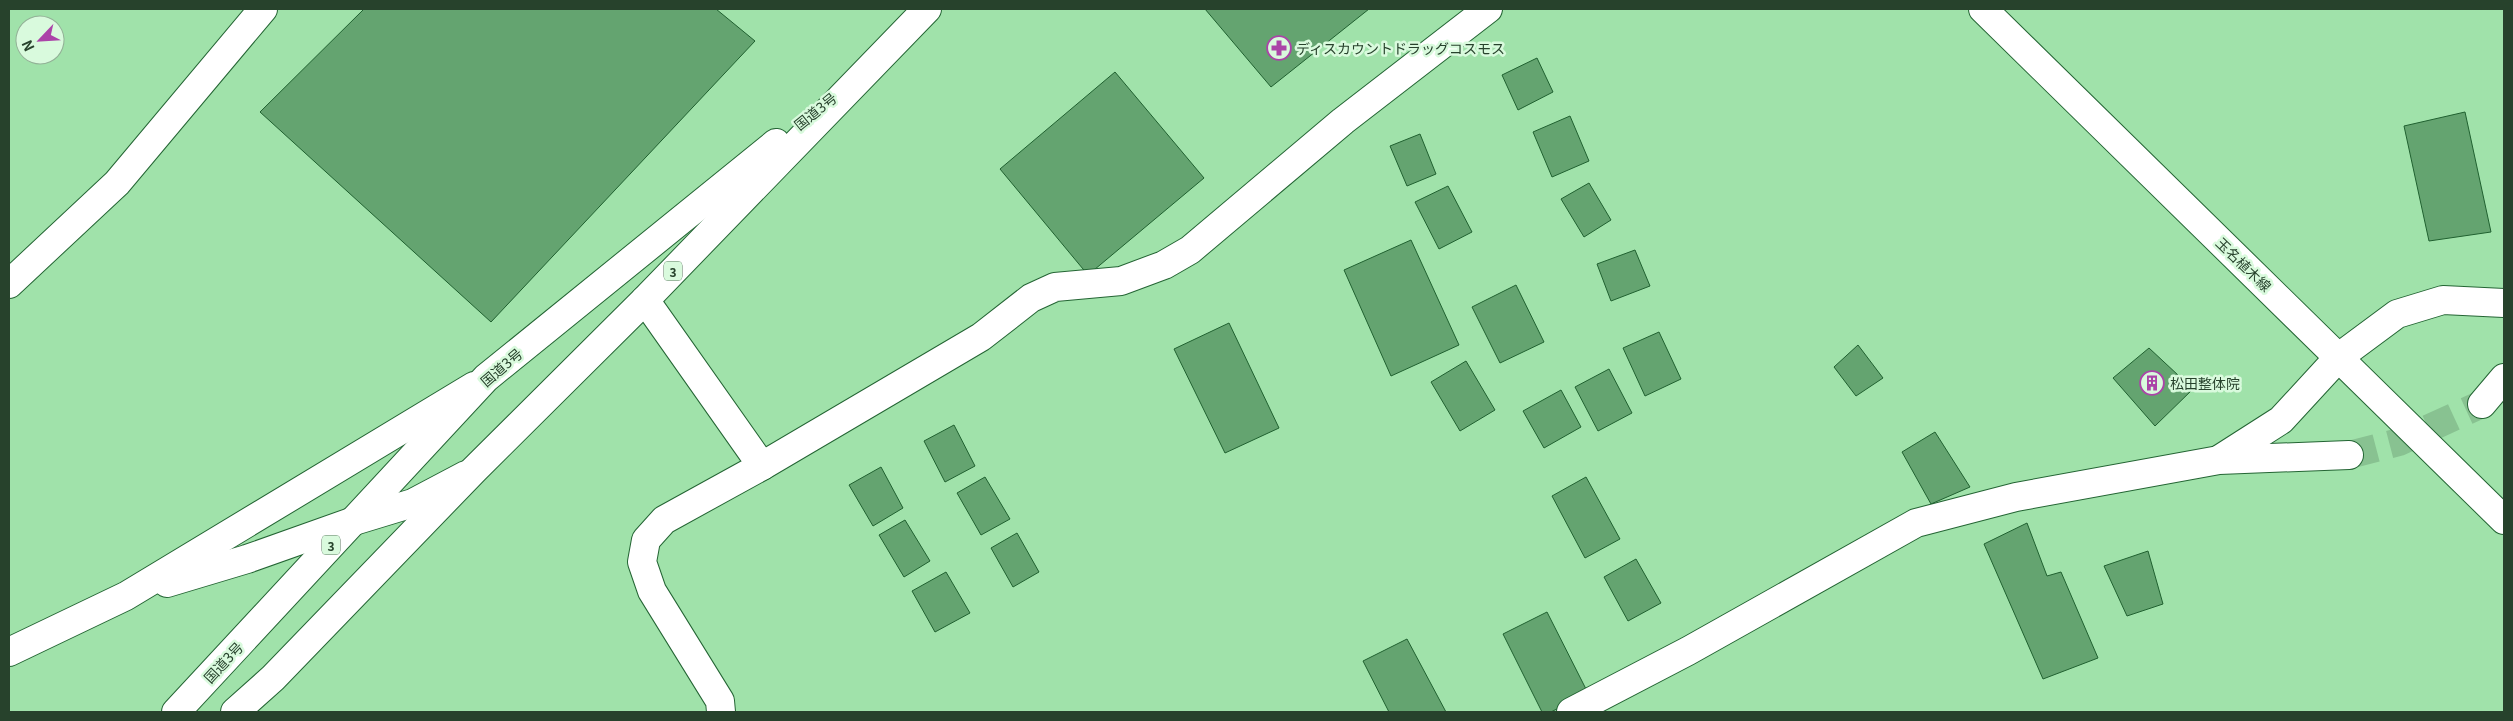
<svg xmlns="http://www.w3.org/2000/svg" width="2513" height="721" viewBox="0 0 2513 721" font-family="Georgia,'Noto Sans JP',serif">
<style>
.building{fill:#64a470;stroke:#206130}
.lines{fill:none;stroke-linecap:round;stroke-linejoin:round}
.minor-tunnel{stroke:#88c291;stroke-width:28;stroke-dasharray:28 14;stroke-linecap:butt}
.minor-casing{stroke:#246534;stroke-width:30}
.major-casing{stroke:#246534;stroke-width:30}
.highway-casing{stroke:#246534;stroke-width:30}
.minor{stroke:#fff;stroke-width:28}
.major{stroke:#fff;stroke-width:28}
.highway{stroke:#fff;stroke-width:28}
.labels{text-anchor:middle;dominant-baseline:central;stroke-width:5;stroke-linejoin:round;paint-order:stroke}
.shield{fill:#d9fadd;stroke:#5c7961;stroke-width:1}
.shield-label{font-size:12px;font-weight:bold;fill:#27422c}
.poi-label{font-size:14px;fill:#27422c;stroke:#d9fadd;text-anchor:start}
.street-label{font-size:14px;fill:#27422c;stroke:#d9fadd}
</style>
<rect width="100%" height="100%" fill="#a0e2aa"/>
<!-- building -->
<g class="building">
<path d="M 364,9 L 716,9 L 755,41 L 491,322 L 260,112 Z"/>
<path d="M 1205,9 L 1369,9 L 1271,87 Z"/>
<path d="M 1537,58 L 1553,92 L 1518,110 L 1502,75 Z"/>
<path d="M 1115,72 L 1204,178 L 1088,275 L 1000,169 Z"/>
<path d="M 2465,112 L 2491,232 L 2429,241 L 2404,126 Z"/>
<path d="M 1570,116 L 1589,161 L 1552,177 L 1533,132 Z"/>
<path d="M 1420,134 L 1436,174 L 1407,186 L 1390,146 Z"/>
<path d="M 1589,183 L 1611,220 L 1584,237 L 1561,199 Z"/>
<path d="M 1448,186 L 1472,232 L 1439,249 L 1415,202 Z"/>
<path d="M 1411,240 L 1459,345 L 1391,376 L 1344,270 Z"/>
<path d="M 1635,250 L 1650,286 L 1611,301 L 1597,264 Z"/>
<path d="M 1516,285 L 1544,342 L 1500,363 L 1472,307 Z"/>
<path d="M 1229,323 L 1279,428 L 1225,453 L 1174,349 Z"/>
<path d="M 1659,332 L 1681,379 L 1645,396 L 1623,348 Z"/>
<path d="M 1858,345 L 1883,378 L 1856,396 L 1834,367 Z"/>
<path d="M 2149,348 L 2193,389 L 2155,426 L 2113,378 Z"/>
<path d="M 1466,361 L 1495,410 L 1460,431 L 1431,382 Z"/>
<path d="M 1609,369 L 1632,413 L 1598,431 L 1575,387 Z"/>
<path d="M 1561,390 L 1581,427 L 1544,448 L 1523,411 Z"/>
<path d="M 954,425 L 975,466 L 945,482 L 924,441 Z"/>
<path d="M 1935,432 L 1970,487 L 1931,504 L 1902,452 Z"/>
<path d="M 881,467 L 903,508 L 873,526 L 849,485 Z"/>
<path d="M 985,477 L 1010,519 L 981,535 L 957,493 Z"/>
<path d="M 1586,477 L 1620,539 L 1585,558 L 1552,496 Z"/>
<path d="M 905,520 L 930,561 L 904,577 L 879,535 Z"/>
<path d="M 2027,523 L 2047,576 L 2061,572 L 2098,658 L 2043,679 L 1984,544 Z"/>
<path d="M 1017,533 L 1039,572 L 1013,587 L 991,548 Z"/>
<path d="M 2148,551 L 2163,604 L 2127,616 L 2104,566 Z"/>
<path d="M 1636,559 L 1661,603 L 1628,621 L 1604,577 Z"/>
<path d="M 946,572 L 970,613 L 935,632 L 912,591 Z"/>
<path d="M 1547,612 L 1588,693 L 1551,712 L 1542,712 L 1503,634 Z"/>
<path d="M 1407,639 L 1446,712 L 1389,712 L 1363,661 Z"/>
</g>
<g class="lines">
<!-- minor-tunnel -->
<path class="minor-tunnel" d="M 2349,455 L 2399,442 L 2482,404"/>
<!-- minor casing -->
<g class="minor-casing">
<g id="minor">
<path d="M 9,284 L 117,183 L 263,9"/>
<path d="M 645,300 L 762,466 L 664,520 L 646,540 L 642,562 L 652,591 L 720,701 L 721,712"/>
<path d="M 2482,404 L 2504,378"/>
<path d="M 2220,459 L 2281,420 L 2339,357 L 2397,314 L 2443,300 L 2504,303"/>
<path d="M 762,466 L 981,337 L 1031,298 L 1055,287 L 1121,281 L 1164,265 L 1190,250 L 1343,121 L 1488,9"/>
<path d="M 167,583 L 247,559 L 354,521 L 413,503 L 466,475"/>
<path d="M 9,652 L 126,596 L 474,386"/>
<path d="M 1571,712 L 1688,651 L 1916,523 L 2016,497 L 2219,460 L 2349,455"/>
</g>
</g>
<!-- major casing -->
<g class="major-casing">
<path id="major" d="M 1983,9 L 2504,520"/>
</g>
<!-- highway casing -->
<g class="highway-casing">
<g id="highway">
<path d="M 176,712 L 486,378 L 776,143"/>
<path d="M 235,712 L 273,678 L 474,470 L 645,300 L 927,9"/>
</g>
</g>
<!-- minor -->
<use href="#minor" class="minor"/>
<!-- major -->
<use href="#major" class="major"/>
<!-- highway -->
<use href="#highway" class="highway"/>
</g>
<!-- icons -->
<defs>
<g id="pharmacy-ring" transform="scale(1.25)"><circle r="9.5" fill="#d9fadd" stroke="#ab44a8" stroke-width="1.5"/><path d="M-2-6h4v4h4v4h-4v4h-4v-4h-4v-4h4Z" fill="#ab44a8"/></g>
<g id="building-ring" transform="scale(1.25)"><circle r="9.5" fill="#d9fadd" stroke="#ab44a8" stroke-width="1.5"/><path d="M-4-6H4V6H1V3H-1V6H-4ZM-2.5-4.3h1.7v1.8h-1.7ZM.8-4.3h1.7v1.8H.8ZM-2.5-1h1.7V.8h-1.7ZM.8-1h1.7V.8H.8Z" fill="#ab44a8"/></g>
</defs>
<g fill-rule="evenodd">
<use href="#pharmacy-ring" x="1279" y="48"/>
<use href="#building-ring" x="2152" y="383"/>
</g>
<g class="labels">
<!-- shield labels -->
<g class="shield">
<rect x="664" y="261.5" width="18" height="19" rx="4"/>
<rect x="322" y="535.5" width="18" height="19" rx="4"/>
</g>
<g class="shield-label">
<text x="673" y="271">3</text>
<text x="331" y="545">3</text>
</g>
<!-- poi labels -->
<g class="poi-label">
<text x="1296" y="48">ディスカウントドラッグコスモス</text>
<text x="2170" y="383">松田整体院</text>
</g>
<!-- street labels -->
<g class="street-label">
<text transform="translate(815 111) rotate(-39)">国道3号</text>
<text transform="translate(2244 264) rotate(44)">玉名植木線</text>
<text transform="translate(501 367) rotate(-41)">国道3号</text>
<text transform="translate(223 662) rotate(-47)">国道3号</text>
</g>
</g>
<!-- border -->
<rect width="2513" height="721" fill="none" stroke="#27422c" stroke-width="20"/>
<!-- north arrow -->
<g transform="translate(40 40) rotate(245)"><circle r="24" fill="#d9fadd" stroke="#92b096"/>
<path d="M0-4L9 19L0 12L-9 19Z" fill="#ab44a8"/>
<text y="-8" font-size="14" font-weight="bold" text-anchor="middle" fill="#27422c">N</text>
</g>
</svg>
